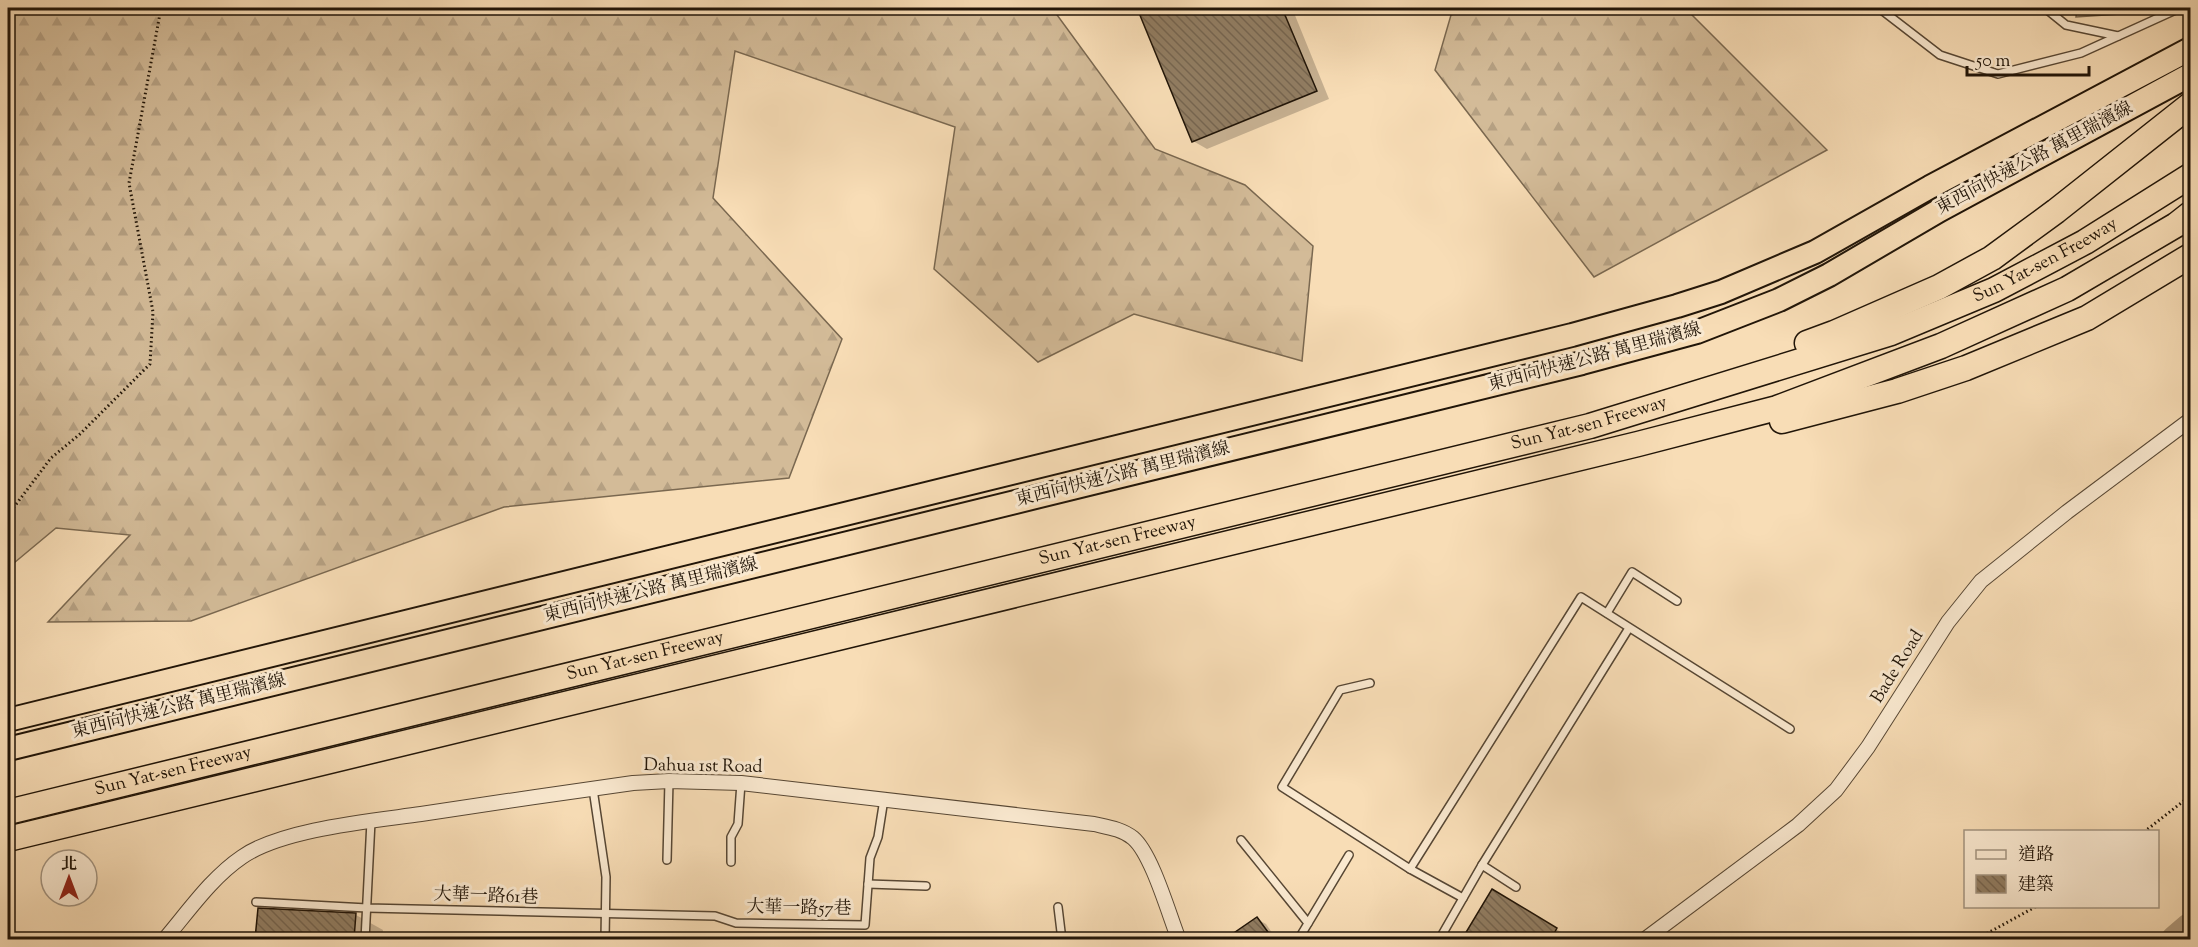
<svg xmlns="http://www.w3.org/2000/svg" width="2198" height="947" viewBox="0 0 2198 947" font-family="'Sorts Mill Goudy','Noto Serif TC',serif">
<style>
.forest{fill:url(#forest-firs);stroke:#7a6850;stroke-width:1.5}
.shadow{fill:#0003}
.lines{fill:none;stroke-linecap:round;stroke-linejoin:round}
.river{stroke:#af997b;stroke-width:30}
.building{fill:url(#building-back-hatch);stroke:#211508;stroke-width:1.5}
.service-casing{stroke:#574734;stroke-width:10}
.minor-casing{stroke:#574734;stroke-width:16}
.trunk-casing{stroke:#211508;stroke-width:26}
.motorway-casing{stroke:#211508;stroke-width:27}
.path{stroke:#211508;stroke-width:3;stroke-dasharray:1.5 3;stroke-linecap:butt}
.service{stroke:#fae9d0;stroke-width:7}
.minor{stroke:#fae9d0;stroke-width:14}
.trunk{stroke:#f8ddb6;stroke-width:22}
.motorway{stroke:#f8ddb6;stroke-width:24}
.labels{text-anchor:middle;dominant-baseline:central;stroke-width:6;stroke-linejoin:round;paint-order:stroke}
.street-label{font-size:18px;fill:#211508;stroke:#fae9d0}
</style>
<defs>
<pattern id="forest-firs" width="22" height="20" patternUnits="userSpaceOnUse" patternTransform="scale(1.5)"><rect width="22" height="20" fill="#d3bb98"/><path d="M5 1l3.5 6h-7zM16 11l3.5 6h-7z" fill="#b5a082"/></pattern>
<pattern id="building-back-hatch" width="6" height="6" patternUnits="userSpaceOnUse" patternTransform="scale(1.5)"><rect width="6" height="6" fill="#917d62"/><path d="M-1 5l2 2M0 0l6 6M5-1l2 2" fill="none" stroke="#76654f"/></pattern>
</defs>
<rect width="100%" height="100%" fill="#f8ddb6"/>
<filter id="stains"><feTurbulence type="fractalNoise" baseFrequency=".00333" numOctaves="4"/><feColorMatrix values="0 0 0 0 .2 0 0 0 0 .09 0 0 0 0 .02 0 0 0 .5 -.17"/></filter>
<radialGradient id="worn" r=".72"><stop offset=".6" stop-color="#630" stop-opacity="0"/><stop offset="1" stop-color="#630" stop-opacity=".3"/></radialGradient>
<!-- forest -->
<g class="forest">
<path d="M 8,8 L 1052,8 L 1155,149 L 1245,185 L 1313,246 L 1302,361 L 1134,314 L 1038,362 L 934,269 L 955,127 L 735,51 L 713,198 L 842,339 L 789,478 L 504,507 L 191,621 L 48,622 L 130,535 L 56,528 L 8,568 Z"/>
<path d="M 1467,8 L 1685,8 L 1827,150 L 1594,277 L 1435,70 L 1451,15 Z"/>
<path d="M 2077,8 L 2124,8 L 2120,14 L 2076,17 Z"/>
</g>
<!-- shadow -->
<g class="shadow">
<path d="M 1138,8 L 1292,8 L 1329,99 L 1207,149 L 1193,141 Z"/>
<path d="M 1493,891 L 1574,940 L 1464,940 Z"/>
<path d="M 259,909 L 356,915 L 383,930 L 382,940 L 256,940 Z"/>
<path d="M 1257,919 L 1266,924 L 1277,940 L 1238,940 L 1234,935 Z"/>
</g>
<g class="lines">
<!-- river -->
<path class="river" d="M 2176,940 L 2190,928"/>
</g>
<!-- building -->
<g class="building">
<path d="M 1137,8 L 1282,8 L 1317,91 L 1192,142 Z"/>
<path d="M 1492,889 L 1557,928 L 1551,939 L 1462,939 Z"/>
<path d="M 258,908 L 356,913 L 354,939 L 255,939 Z"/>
<path d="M 1257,917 L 1273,939 L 1225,939 Z"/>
</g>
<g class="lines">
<!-- service casing -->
<g class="service-casing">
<g id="service">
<path d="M 1879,8 L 1940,55 L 1998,74 L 2081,53 L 2180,8"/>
<path d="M 2045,8 L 2066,25 L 2118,36"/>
<path d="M 1607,613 L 1632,572 L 1677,601"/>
<path d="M 1370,683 L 1340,690 L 1282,787 L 1410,869"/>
<path d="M 593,789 L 606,877 L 605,940"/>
<path d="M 1241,840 L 1308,923"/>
<path d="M 667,860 L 669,781"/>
<path d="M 731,862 L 731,837 L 738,824 L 741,783"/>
<path d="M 1482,865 L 1629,628"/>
<path d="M 868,884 L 926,886"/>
<path d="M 1463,898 L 1410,869 L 1581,597 L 1790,729"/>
<path d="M 256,902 L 367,908 L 715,916 L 736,923 L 865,925 L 870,858 L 878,837 L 884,799"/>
<path d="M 1058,907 L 1062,940"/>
<path d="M 365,940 L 371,821"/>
<path d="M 1298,940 L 1349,855"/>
<path d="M 1439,940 L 1482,865 L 1516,887"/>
</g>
</g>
<!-- minor casing -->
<g class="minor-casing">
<g id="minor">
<path d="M 164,940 C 188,912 211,878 242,857 C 282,829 372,821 421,814 C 492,803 562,793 633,783 L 669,781 L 741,783 L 1094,824 C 1107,827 1122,829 1133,838 C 1152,854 1169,915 1179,940"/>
<path d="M 1644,940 L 1798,825 L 1836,790 L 1868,747 L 1948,622 L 1981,581 L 2067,512 L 2190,420"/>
</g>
</g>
<!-- trunk casing -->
<g class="trunk-casing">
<g id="trunk">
<path d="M 8,720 L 1572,335 L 1677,306 L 1721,292 L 1815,252 L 1930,187 L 2190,49"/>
<path d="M 8,749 L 1582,363 L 1697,332 L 1779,300 L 1829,275 L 1940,210 L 2190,75"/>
</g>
</g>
<!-- motorway casing -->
<g class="motorway-casing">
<g id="motorway">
<path d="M 1807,343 L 1834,333 L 1939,287 L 1992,258 L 2056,211 L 2190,105"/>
<path d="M 1782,421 L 1897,391 L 1966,368 L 2087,318 L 2190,256"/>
<path id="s1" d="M 8,812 L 1590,426 L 1891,333 L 1994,290 L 2085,242 L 2190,176"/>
<path d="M 8,839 L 1638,444 L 1777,408 L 1941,346 L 2067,289 L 2176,225 L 2190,214"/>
</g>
</g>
<!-- path -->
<g class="path">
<path d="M 8,515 L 51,458 L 80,434 L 150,364 L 153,312 L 129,183 L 161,8"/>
<path d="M 2144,832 L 2190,796"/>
<path d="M 1975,940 L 2037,906"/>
</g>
<!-- service -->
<use href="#service" class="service"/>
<!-- minor -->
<use href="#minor" class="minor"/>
<!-- trunk -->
<use href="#trunk" class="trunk"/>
<!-- motorway -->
<use href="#motorway" class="motorway"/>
</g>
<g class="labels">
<!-- street labels -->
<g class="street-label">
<text transform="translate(2035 159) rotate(-28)">東西向快速公路 萬里瑞濱線</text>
<text stroke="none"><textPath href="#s1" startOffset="2114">Sun Yat-sen Freeway</textPath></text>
<text transform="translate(1595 358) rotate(-15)">東西向快速公路 萬里瑞濱線</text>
<text stroke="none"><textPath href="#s1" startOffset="1628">Sun Yat-sen Freeway</textPath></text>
<text transform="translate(1123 475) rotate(-14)">東西向快速公路 萬里瑞濱線</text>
<text stroke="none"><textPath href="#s1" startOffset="1142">Sun Yat-sen Freeway</textPath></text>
<text transform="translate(651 591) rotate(-14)">東西向快速公路 萬里瑞濱線</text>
<text stroke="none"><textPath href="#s1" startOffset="656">Sun Yat-sen Freeway</textPath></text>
<text transform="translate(1898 667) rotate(-58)">Bade Road</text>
<text transform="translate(179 707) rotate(-14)">東西向快速公路 萬里瑞濱線</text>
<text transform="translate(703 767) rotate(1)">Dahua 1st Road</text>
<text stroke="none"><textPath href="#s1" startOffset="170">Sun Yat-sen Freeway</textPath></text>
<text transform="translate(486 897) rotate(2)">大華一路61巷</text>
<text transform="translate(799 909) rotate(1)">大華一路57巷</text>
</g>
</g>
<!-- margin -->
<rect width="2198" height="947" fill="none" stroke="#f8ddb6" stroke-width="30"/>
<rect x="9" y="9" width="2180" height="929" fill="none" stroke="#211508" stroke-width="3"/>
<rect x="15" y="15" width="2168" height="917" fill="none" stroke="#211508" stroke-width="1.5"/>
<!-- legend -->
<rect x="1964" y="830" width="195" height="78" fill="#fae9d0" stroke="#a39480" stroke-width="1.5"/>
<rect x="1976" y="850" width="30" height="9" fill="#fae9d0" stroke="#a39480" stroke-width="1.5"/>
<text x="2018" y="860" font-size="18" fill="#211508">道路</text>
<rect x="1976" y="875" width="30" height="18" fill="url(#building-back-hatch)" stroke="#a39480" stroke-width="1.5"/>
<text x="2018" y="890" font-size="18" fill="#211508">建築</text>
<!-- north arrow -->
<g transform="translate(69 878)"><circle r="28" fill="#fae9d0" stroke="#a39480" stroke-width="1.5"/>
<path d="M0-4.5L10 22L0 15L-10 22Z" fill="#8f2418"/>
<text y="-9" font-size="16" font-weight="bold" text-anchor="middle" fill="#211508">北</text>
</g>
<!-- scale -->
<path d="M1967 66v9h122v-9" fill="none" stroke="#211508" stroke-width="3"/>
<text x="1976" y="66" font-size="18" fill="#211508" stroke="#fae9d0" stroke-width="4.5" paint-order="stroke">50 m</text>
<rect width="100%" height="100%" filter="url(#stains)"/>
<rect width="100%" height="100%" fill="url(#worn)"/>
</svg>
